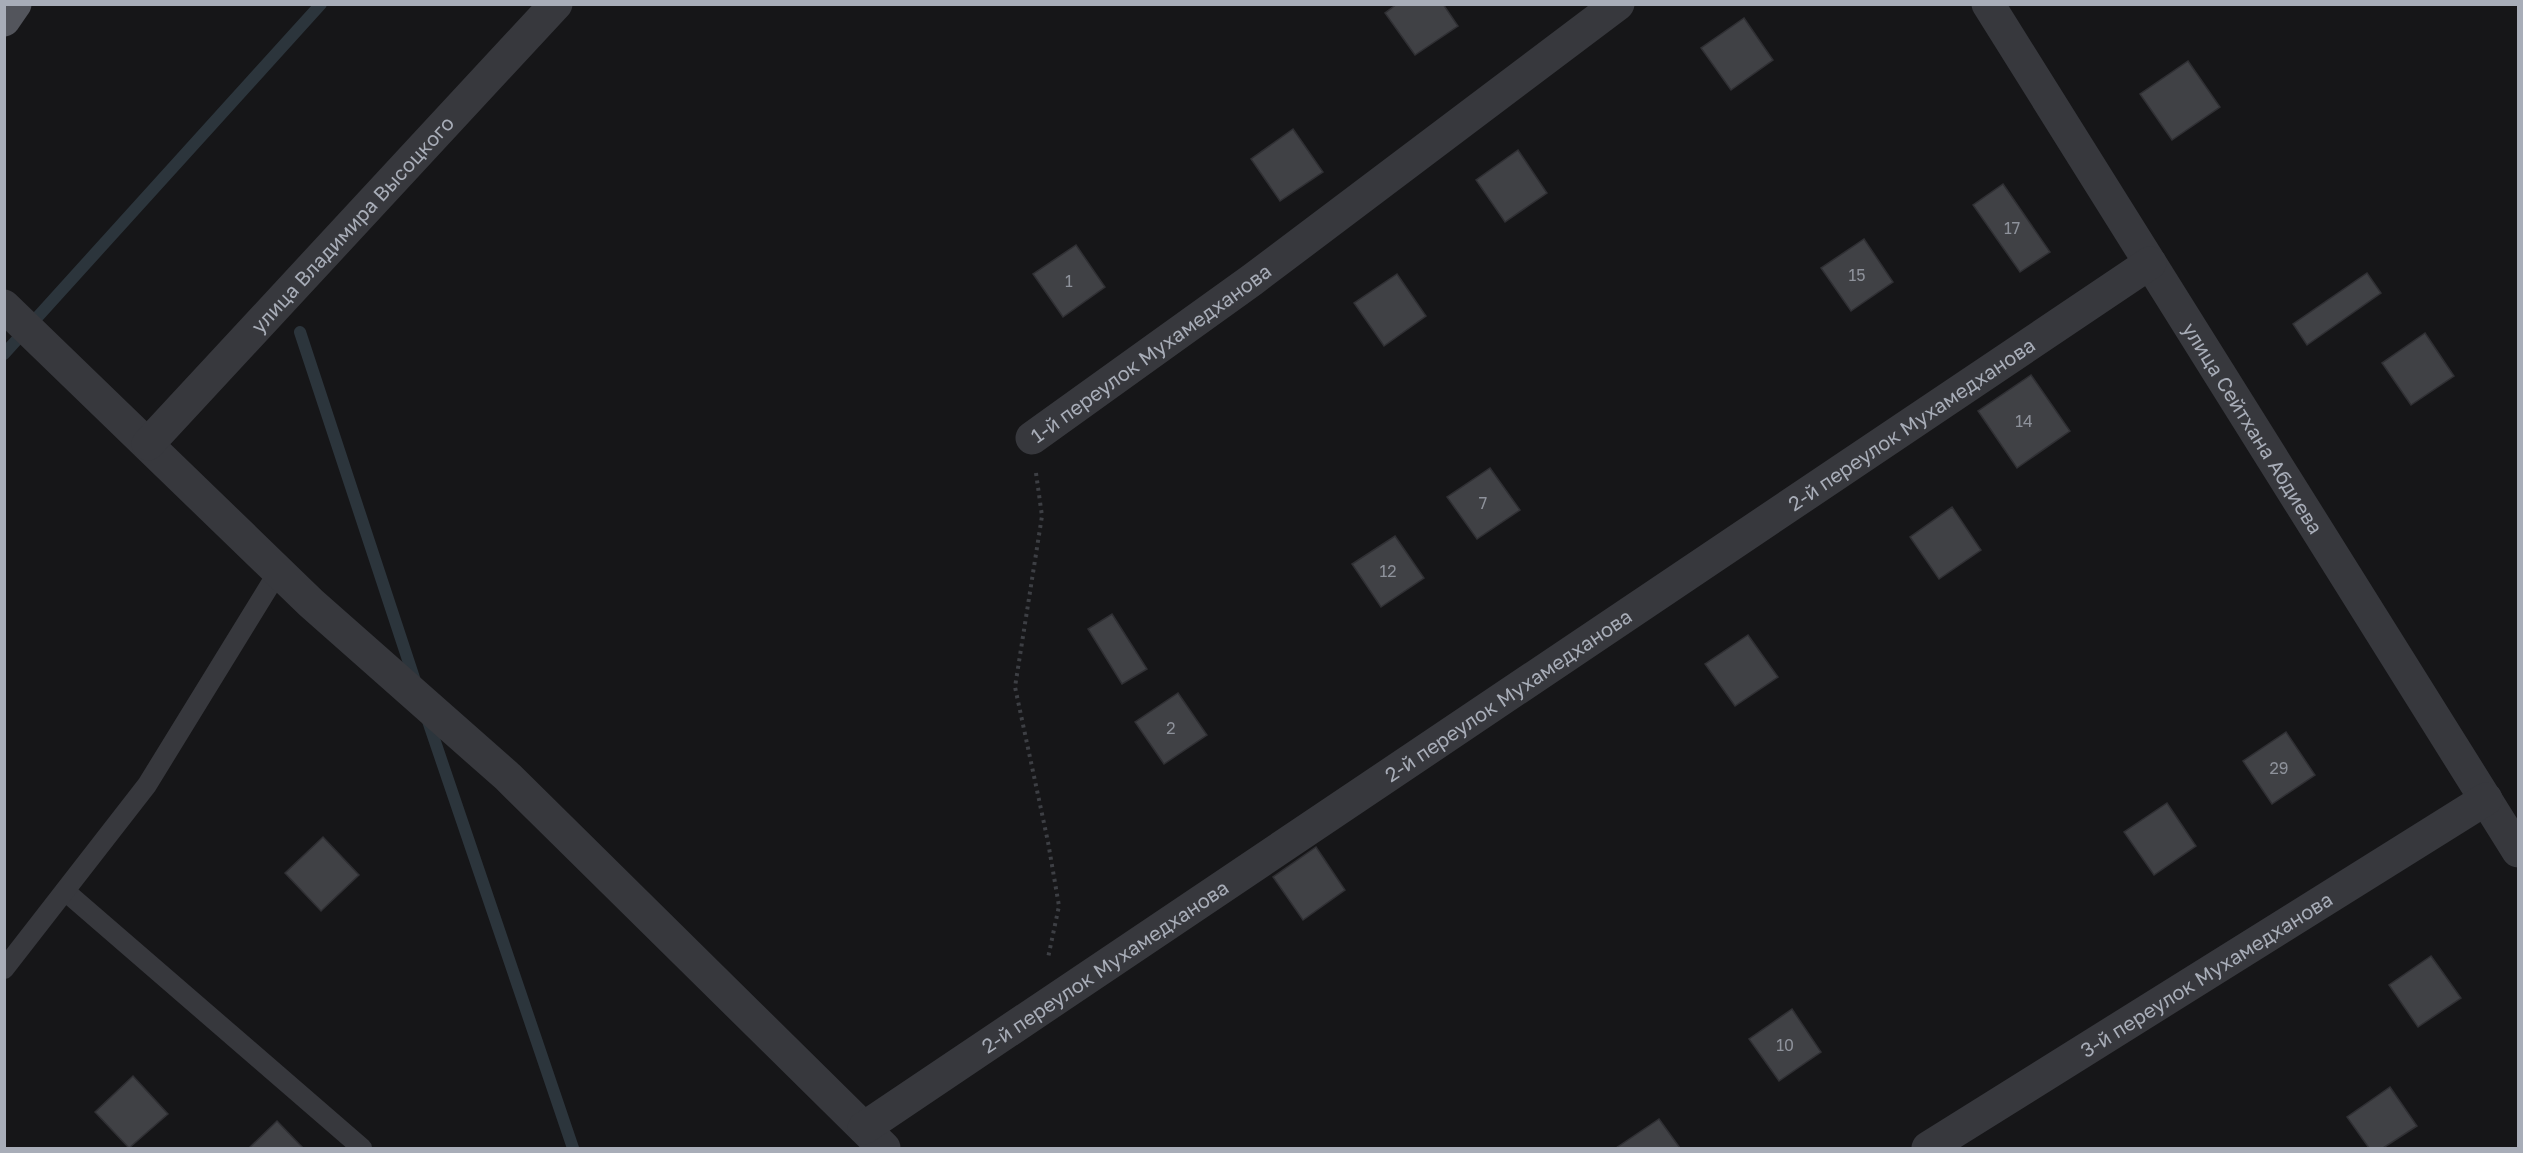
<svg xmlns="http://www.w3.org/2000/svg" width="2523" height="1153" viewBox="0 0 2523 1153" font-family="'Golos Text',sans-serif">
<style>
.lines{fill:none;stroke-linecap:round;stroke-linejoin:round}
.stream{stroke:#2c353c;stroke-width:12}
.building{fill:#404145;stroke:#303034;stroke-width:1.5}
.path{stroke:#3d3f44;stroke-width:4;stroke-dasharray:3 4.5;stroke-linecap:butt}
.service{stroke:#37383d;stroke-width:20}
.minor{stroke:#37383d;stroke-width:33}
.primary{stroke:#53555c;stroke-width:33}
.labels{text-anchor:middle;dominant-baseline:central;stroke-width:6;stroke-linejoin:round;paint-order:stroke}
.number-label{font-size:16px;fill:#8e929b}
.street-label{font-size:20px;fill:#a8adb8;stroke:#111113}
</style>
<rect width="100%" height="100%" fill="#161618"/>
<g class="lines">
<!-- stream -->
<g class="stream">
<path d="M 300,332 L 416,684"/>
<path d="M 4,354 L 321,4"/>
<path d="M 427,718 L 573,1148"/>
</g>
</g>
<!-- building -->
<g class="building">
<path d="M 1397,4 L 1443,4 L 1458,26 L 1415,55 L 1385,13 Z"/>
<path d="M 1744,18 L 1773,60 L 1731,90 L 1701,48 Z"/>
<path d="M 2188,61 L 2220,107 L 2172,140 L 2140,94 Z"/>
<path d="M 1293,129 L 1323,172 L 1280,201 L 1251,159 Z"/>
<path d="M 1518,150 L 1547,193 L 1505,222 L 1476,180 Z"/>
<path d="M 2003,184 L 2050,252 L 2020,272 L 1973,205 Z"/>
<path d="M 1864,239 L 1893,282 L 1851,311 L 1821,268 Z"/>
<path d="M 1076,245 L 1105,287 L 1063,317 L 1033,274 Z"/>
<path d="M 2367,273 L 2381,293 L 2307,345 L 2293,324 Z"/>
<path d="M 1397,274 L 1426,316 L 1384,346 L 1354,303 Z"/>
<path d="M 2425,333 L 2454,376 L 2411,405 L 2382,363 Z"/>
<path d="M 2031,375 L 2070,431 L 2017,468 L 1978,411 Z"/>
<path d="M 1490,468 L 1520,510 L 1477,539 L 1447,497 Z"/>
<path d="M 1952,507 L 1981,550 L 1939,579 L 1910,537 Z"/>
<path d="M 1395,536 L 1424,578 L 1381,607 L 1352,564 Z"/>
<path d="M 1112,614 L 1147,669 L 1122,684 L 1088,629 Z"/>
<path d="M 1748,635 L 1778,677 L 1735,706 L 1705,664 Z"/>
<path d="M 1178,693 L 1207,735 L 1164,764 L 1135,722 Z"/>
<path d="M 2286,732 L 2315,775 L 2272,804 L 2243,761 Z"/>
<path d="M 2167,803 L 2196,846 L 2154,875 L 2124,832 Z"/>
<path d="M 323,837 L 359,875 L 321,911 L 285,873 Z"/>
<path d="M 1316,847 L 1345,890 L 1303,920 L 1273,877 Z"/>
<path d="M 2431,956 L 2461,998 L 2418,1027 L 2389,985 Z"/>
<path d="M 1792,1009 L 1821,1052 L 1779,1081 L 1749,1039 Z"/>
<path d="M 133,1076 L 168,1114 L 129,1148 L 95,1112 Z"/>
<path d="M 2390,1087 L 2417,1126 L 2383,1148 L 2369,1148 L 2347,1117 Z"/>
<path d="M 1659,1119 L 1680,1148 L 1616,1148 Z"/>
<path d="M 277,1121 L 303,1148 L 249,1148 Z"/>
</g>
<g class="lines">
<!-- path -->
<path class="path" d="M 1036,473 L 1042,516 L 1015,687 L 1048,842 L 1059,906 L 1048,958"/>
<!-- service -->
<g class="service">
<path d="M 65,891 L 362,1148"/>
<path d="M 4,969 L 147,785 L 278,572"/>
</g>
<!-- minor -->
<g class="minor">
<path id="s1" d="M 1988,4 L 2518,851"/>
<path d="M 4,306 L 311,603 L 508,777 L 884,1148"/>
<path id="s2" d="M 1032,438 L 1252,280 L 1618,4"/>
<path id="s3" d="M 148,444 L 556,4"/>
<path id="s4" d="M 864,1128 L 2150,263"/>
<path id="s5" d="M 1928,1148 L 2486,799"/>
</g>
<!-- primary -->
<path class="primary" d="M 4,20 L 15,4"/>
</g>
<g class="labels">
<!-- number labels -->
<g class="number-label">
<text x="2012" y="228">17</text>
<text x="1857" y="275">15</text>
<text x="1069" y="281">1</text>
<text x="2024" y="421">14</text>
<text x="1483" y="503">7</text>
<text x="1388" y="571">12</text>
<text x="1171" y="728">2</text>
<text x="2279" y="768">29</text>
<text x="1785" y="1045">10</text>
</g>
<!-- street labels -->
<g class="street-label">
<text stroke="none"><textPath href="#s3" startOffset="300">улица Владимира Высоцкого</textPath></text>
<text stroke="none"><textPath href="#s2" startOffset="146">1-й переулок Мухамедханова</textPath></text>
<text stroke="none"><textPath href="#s4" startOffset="1262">2-й переулок Мухамедханова</textPath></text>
<text stroke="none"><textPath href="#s1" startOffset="500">улица Сейтхана Абдиева</textPath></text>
<text stroke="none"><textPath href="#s4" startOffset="776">2-й переулок Мухамедханова</textPath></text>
<text stroke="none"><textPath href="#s4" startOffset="290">2-й переулок Мухамедханова</textPath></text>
<text stroke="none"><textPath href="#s5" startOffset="328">3-й переулок Мухамедханова</textPath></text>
</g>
</g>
<!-- border -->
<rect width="2523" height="1153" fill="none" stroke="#a8adb8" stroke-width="12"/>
</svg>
